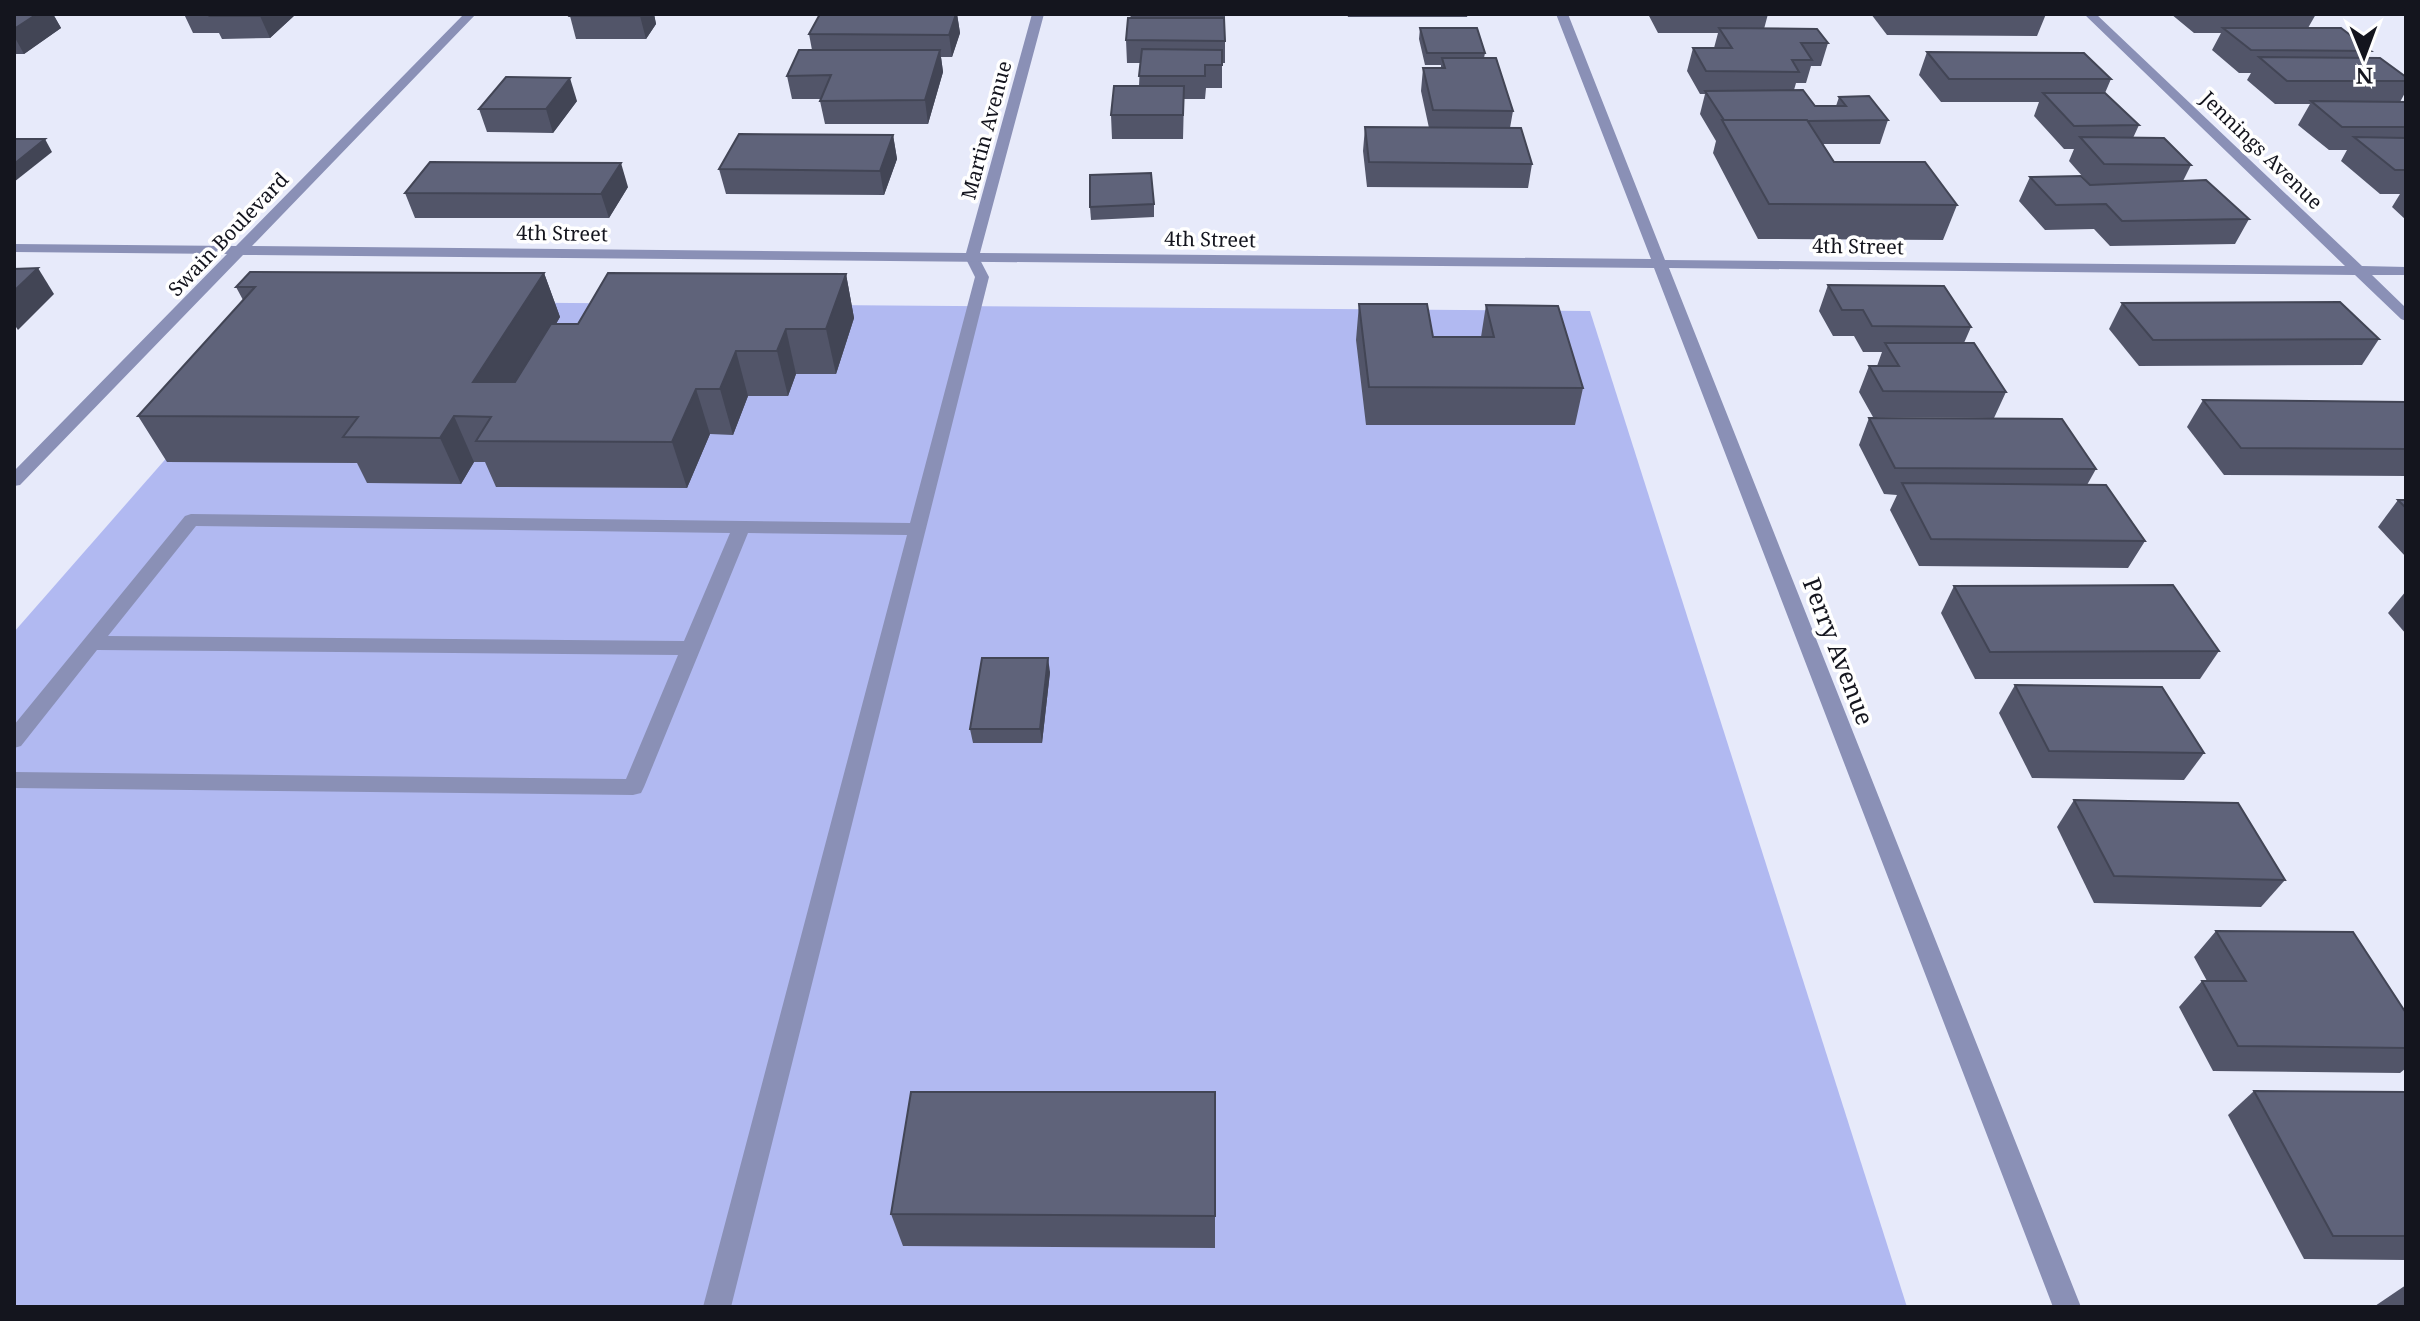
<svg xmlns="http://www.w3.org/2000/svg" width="2420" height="1321" viewBox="0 0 2420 1321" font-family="'Noto Serif',serif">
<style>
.green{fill:#b1b9f1}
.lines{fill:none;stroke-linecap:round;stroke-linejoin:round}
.service{fill:#8a90b6;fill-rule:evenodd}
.minor{fill:#8a90b6;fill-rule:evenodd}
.wall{fill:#525569}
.shaded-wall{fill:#424555}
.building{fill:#5f637a;stroke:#424555;stroke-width:2}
.labels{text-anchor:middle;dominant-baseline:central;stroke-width:7;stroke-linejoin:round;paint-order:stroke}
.far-street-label{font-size:20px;fill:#14151e;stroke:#fff}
.street-label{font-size:24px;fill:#14151e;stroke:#fff}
</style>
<rect width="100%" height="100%" fill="#e7eafa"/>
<!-- green -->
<path class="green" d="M 304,301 L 1590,311 L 1907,1307 L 14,1307 L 14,632 Z"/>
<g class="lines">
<!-- service -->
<path class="service" d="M 972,253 L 977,254 L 989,277 L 731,1307 L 703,1307 L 907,535 L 748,533 L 644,787 L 641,793 L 633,795 L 14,788 L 14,772 L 626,779 L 678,655 L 97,650 L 21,746 L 14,748 L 14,725 L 185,516 L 191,514 L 910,523 L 975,277 L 965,257 ZM 196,526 L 730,533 L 684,641 L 108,636 Z"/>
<!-- minor -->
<path class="minor" d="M 464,14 L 476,14 L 252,246 L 966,253 L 1032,14 L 1044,14 L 980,253 L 1651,259 L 1556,14 L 1568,14 L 1665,260 L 2345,266 L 2084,14 L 2096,14 L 2362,266 L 2406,267 L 2406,275 L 2372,275 L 2406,308 L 2406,321 L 2401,319 L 2355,275 L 1669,268 L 2081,1307 L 2053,1307 L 1654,268 L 243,255 L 20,485 L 14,486 L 14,471 L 227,254 L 14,252 L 14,244 L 236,246 Z"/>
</g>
<!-- wall -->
<g class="wall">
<path d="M 14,14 L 53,14 L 61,28 L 24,54 L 14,54 Z"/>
<path d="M 184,14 L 296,14 L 270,38 L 222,39 L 219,33 L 193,33 Z"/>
<path d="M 572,14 L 654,14 L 656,24 L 646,39 L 576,39 L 570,16 Z"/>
<path d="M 820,14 L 957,14 L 960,33 L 952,57 L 941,57 L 943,72 L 928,124 L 825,124 L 820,101 L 821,99 L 792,99 L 787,76 L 812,50 L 809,34 Z"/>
<path d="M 1131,14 L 1225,14 L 1225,63 L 1222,63 L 1222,88 L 1206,88 L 1205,99 L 1184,99 L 1183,139 L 1112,139 L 1111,115 L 1139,86 L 1140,63 L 1127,63 L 1126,40 Z"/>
<path d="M 1347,14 L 1468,14 L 1467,17 L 1348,17 Z"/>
<path d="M 1648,14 L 1768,14 L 1764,29 L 1828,43 L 1821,66 L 1811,66 L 1806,83 L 1796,83 L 1794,90 L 1815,106 L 1836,106 L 1839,97 L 1888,120 L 1880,144 L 1823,144 L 1834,162 L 1957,205 L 1943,240 L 1758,239 L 1713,153 L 1716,141 L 1700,114 L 1705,94 L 1700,94 L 1687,71 L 1693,48 L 1714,48 L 1718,33 L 1658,33 Z"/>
<path d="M 1871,14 L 2046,14 L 2037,36 L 1887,35 Z"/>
<path d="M 2171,14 L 2316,14 L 2308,28 L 2371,51 L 2367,58 L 2406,77 L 2406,91 L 2400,102 L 2406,102 L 2406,220 L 2392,207 L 2400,194 L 2380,194 L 2341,161 L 2347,150 L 2329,150 L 2298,125 L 2310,104 L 2275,104 L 2247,80 L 2251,73 L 2239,73 L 2212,50 L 2221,33 L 2194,33 Z"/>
<path d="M 1420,28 L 1485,53 L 1484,58 L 1513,111 L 1510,128 L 1532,164 L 1528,188 L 1367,187 L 1363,151 L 1365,127 L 1429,128 L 1421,91 L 1423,68 L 1441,68 L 1441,65 L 1425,65 L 1419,39 Z"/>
<path d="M 1927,52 L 2111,79 L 2105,93 L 2139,125 L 2133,138 L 2191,165 L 2183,181 L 2249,219 L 2235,244 L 2110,246 L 2094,229 L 2045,230 L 2019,201 L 2030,177 L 2090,185 L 2069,161 L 2074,149 L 2064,149 L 2034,116 L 2039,102 L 1941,102 L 1919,75 Z"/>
<path d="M 577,101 L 553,133 L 487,132 L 479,109 Z"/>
<path d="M 893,135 L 897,159 L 884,195 L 726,194 L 719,169 Z"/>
<path d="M 628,187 L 609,218 L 415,218 L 405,193 Z"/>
<path d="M 1154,204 L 1154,217 L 1091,220 L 1090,207 Z"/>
<path d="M 544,273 L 560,317 L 556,324 L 578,324 L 846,274 L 854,318 L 836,374 L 796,374 L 788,396 L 748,396 L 733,435 L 710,434 L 687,488 L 496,487 L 485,462 L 474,462 L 461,484 L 367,483 L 357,463 L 167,462 L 138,416 L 243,300 L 236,287 Z"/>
<path d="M 1828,285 L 1971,327 L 1964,343 L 2006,392 L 1994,418 L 1873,417 L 1859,392 L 1869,366 L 1877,366 L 1882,352 L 1863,352 L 1854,336 L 1833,336 L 1819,311 Z"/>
<path d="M 2122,303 L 2379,339 L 2362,365 L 2139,366 L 2109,329 Z"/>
<path d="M 1359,304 L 1433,337 L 1481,337 L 1486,305 L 1583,388 L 1575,425 L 1366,425 L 1356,340 Z"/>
<path d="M 2203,400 L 2406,402 L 2406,476 L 2224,475 L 2187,427 Z"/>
<path d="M 1869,418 L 2096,469 L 2087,485 L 2145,541 L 2128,568 L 1919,566 L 1890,510 L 1897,495 L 1884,494 L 1859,445 Z"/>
<path d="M 2398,500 L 2406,500 L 2406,557 L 2378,527 Z"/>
<path d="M 1954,586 L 2219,651 L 2200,679 L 1975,679 L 1941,613 Z"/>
<path d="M 2406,591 L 2406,634 L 2388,613 Z"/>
<path d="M 1050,672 L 1042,743 L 973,743 L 970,729 Z"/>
<path d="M 2015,685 L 2204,753 L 2184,780 L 2032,778 L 1999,713 Z"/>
<path d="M 2074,800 L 2285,880 L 2261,907 L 2094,903 L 2057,827 Z"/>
<path d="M 2216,931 L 2406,1013 L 2406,1068 L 2400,1073 L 2213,1071 L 2179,1007 L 2202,981 L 2207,981 L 2194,957 Z"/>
<path d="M 2254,1091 L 2406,1092 L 2406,1260 L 2304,1259 L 2228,1115 Z"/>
<path d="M 1215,1092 L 1215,1248 L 903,1246 L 891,1214 Z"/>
<path d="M 2406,1285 L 2406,1307 L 2375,1307 L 2375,1306 Z"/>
</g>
<!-- shaded-wall -->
<g class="shaded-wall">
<path d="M 37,14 L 53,14 L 61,28 L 24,54 L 14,36 L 14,29 Z"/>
<path d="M 262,14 L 296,14 L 270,38 L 260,16 Z"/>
<path d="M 636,14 L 654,14 L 656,24 L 646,39 L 640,16 Z"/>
<path d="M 956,14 L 957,14 L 960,33 L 952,57 L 949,35 Z"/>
<path d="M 940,50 L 943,72 L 928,124 L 925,100 Z"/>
<path d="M 570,78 L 577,101 L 553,133 L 546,109 Z"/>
<path d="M 893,135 L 897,159 L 884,195 L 880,171 Z"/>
<path d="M 45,139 L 52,152 L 14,182 L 14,164 Z"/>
<path d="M 621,163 L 628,187 L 609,218 L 601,194 Z"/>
<path d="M 38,268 L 54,294 L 18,330 L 14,324 L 14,291 Z"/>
<path d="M 544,273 L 560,317 L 495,425 L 473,382 Z"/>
<path d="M 846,274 L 854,318 L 836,374 L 826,329 Z"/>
<path d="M 786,329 L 796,374 L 788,396 L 777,351 Z"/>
<path d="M 736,351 L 748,396 L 733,435 L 720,389 Z"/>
<path d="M 696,389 L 710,434 L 687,488 L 672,442 Z"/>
<path d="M 454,416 L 474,462 L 461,484 L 440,438 Z"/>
<path d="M 1048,658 L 1050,672 L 1042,743 L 1040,729 Z"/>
</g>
<!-- building -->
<g class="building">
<path d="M 14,14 L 37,14 L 14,29 Z"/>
<path d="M 214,14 L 262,14 L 260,16 L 211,16 Z"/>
<path d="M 572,14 L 641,14 L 640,16 L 570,16 Z"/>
<path d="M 820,14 L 956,14 L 949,35 L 809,34 Z"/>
<path d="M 1128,18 L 1224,18 L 1225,41 L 1126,40 Z"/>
<path d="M 1420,28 L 1477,28 L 1485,53 L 1427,53 Z"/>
<path d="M 1719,28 L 1817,29 L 1828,43 L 1801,43 L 1812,60 L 1792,60 L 1799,72 L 1706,71 L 1693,48 L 1732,48 Z"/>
<path d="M 2223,28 L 2341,28 L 2371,51 L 2251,50 Z"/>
<path d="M 1142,49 L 1222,50 L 1222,65 L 1205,65 L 1205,76 L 1139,76 Z"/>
<path d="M 799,50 L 940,50 L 925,100 L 820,101 L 831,75 L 787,76 Z"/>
<path d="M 1927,52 L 2084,53 L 2111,79 L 1949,79 Z"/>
<path d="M 2259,57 L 2380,58 L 2406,77 L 2406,81 L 2287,81 Z"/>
<path d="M 1442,58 L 1496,58 L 1513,111 L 1433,110 L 1423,68 L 1445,68 Z"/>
<path d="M 506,77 L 570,78 L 546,109 L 479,109 Z"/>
<path d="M 1114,86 L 1184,86 L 1183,115 L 1111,115 Z"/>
<path d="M 1803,90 L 1815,106 L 1846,106 L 1839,97 L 1869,96 L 1888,120 L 1808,121 L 1724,120 L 1705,91 Z"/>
<path d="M 2043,93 L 2105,93 L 2139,125 L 2074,126 Z"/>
<path d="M 2311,101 L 2406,102 L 2406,127 L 2342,127 Z"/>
<path d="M 1722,120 L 1807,120 L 1834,162 L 1925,162 L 1957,205 L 1769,204 Z"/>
<path d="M 1365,127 L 1521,128 L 1532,164 L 1369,162 Z"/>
<path d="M 739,134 L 893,135 L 880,171 L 719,169 Z"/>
<path d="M 2080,137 L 2164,138 L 2191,165 L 2104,164 Z"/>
<path d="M 2354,137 L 2406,138 L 2406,170 L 2395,170 Z"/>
<path d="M 14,139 L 45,139 L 14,164 Z"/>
<path d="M 430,162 L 621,163 L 601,194 L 405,193 Z"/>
<path d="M 1151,173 L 1154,204 L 1090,207 L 1090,175 Z"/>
<path d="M 2081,176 L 2090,185 L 2206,180 L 2249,219 L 2122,221 L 2106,204 L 2056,205 L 2030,177 Z"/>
<path d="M 38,268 L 14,291 L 14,269 Z"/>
<path d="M 250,272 L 544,273 L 473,382 L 515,382 L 551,324 L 578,324 L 608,273 L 846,274 L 826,329 L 786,329 L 777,351 L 736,351 L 720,389 L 696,389 L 672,442 L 476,441 L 491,417 L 454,416 L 440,438 L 343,437 L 358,417 L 138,416 L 255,287 L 236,287 Z"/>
<path d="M 1828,285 L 1944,286 L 1971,327 L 1872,326 L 1863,310 L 1842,310 Z"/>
<path d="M 2340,302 L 2379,339 L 2153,340 L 2122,303 Z"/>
<path d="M 1359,304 L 1427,304 L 1433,337 L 1494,337 L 1486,305 L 1558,306 L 1583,388 L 1369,387 Z"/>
<path d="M 1885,343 L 1974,343 L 2006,392 L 1883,391 L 1869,366 L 1899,366 Z"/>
<path d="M 2203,400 L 2406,402 L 2406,449 L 2241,448 Z"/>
<path d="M 1869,418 L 2062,419 L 2096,469 L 1895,468 Z"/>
<path d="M 1902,483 L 2106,485 L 2145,541 L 1931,539 Z"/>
<path d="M 2398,500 L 2406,500 L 2406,508 Z"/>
<path d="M 2173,585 L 2219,651 L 1990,652 L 1954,586 Z"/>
<path d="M 982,658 L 1048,658 L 1040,729 L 970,729 Z"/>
<path d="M 2015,685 L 2162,687 L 2204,753 L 2049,751 Z"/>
<path d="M 2074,800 L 2238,803 L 2285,880 L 2114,876 Z"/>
<path d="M 2216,931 L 2353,932 L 2406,1013 L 2406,1048 L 2238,1046 L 2202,981 L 2246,981 Z"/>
<path d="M 2254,1091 L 2406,1092 L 2406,1236 L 2333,1236 Z"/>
<path d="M 911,1092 L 1215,1092 L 1215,1216 L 891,1214 Z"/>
</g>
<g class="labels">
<!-- far-street labels -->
<g class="far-street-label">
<text transform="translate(986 130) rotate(-75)">Martin Avenue</text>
<text transform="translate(2262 150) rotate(44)">Jennings Avenue</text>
<text transform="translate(562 233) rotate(1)">4th Street</text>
<text transform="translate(228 234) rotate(-46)">Swain Boulevard</text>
<text transform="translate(1210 239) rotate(1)">4th Street</text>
<text transform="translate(1858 246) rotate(1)">4th Street</text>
</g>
<!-- street labels -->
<g class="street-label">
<text transform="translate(1839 651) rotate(69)">Perry Avenue</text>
</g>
</g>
<!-- border -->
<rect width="2420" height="1321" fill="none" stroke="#14151e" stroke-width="32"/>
<!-- north arrow -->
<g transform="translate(2364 56) rotate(179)" stroke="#ffffff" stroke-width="6" paint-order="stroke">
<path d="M0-6L14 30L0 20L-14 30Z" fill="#14151e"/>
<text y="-12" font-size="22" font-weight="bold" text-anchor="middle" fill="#14151e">N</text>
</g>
</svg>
